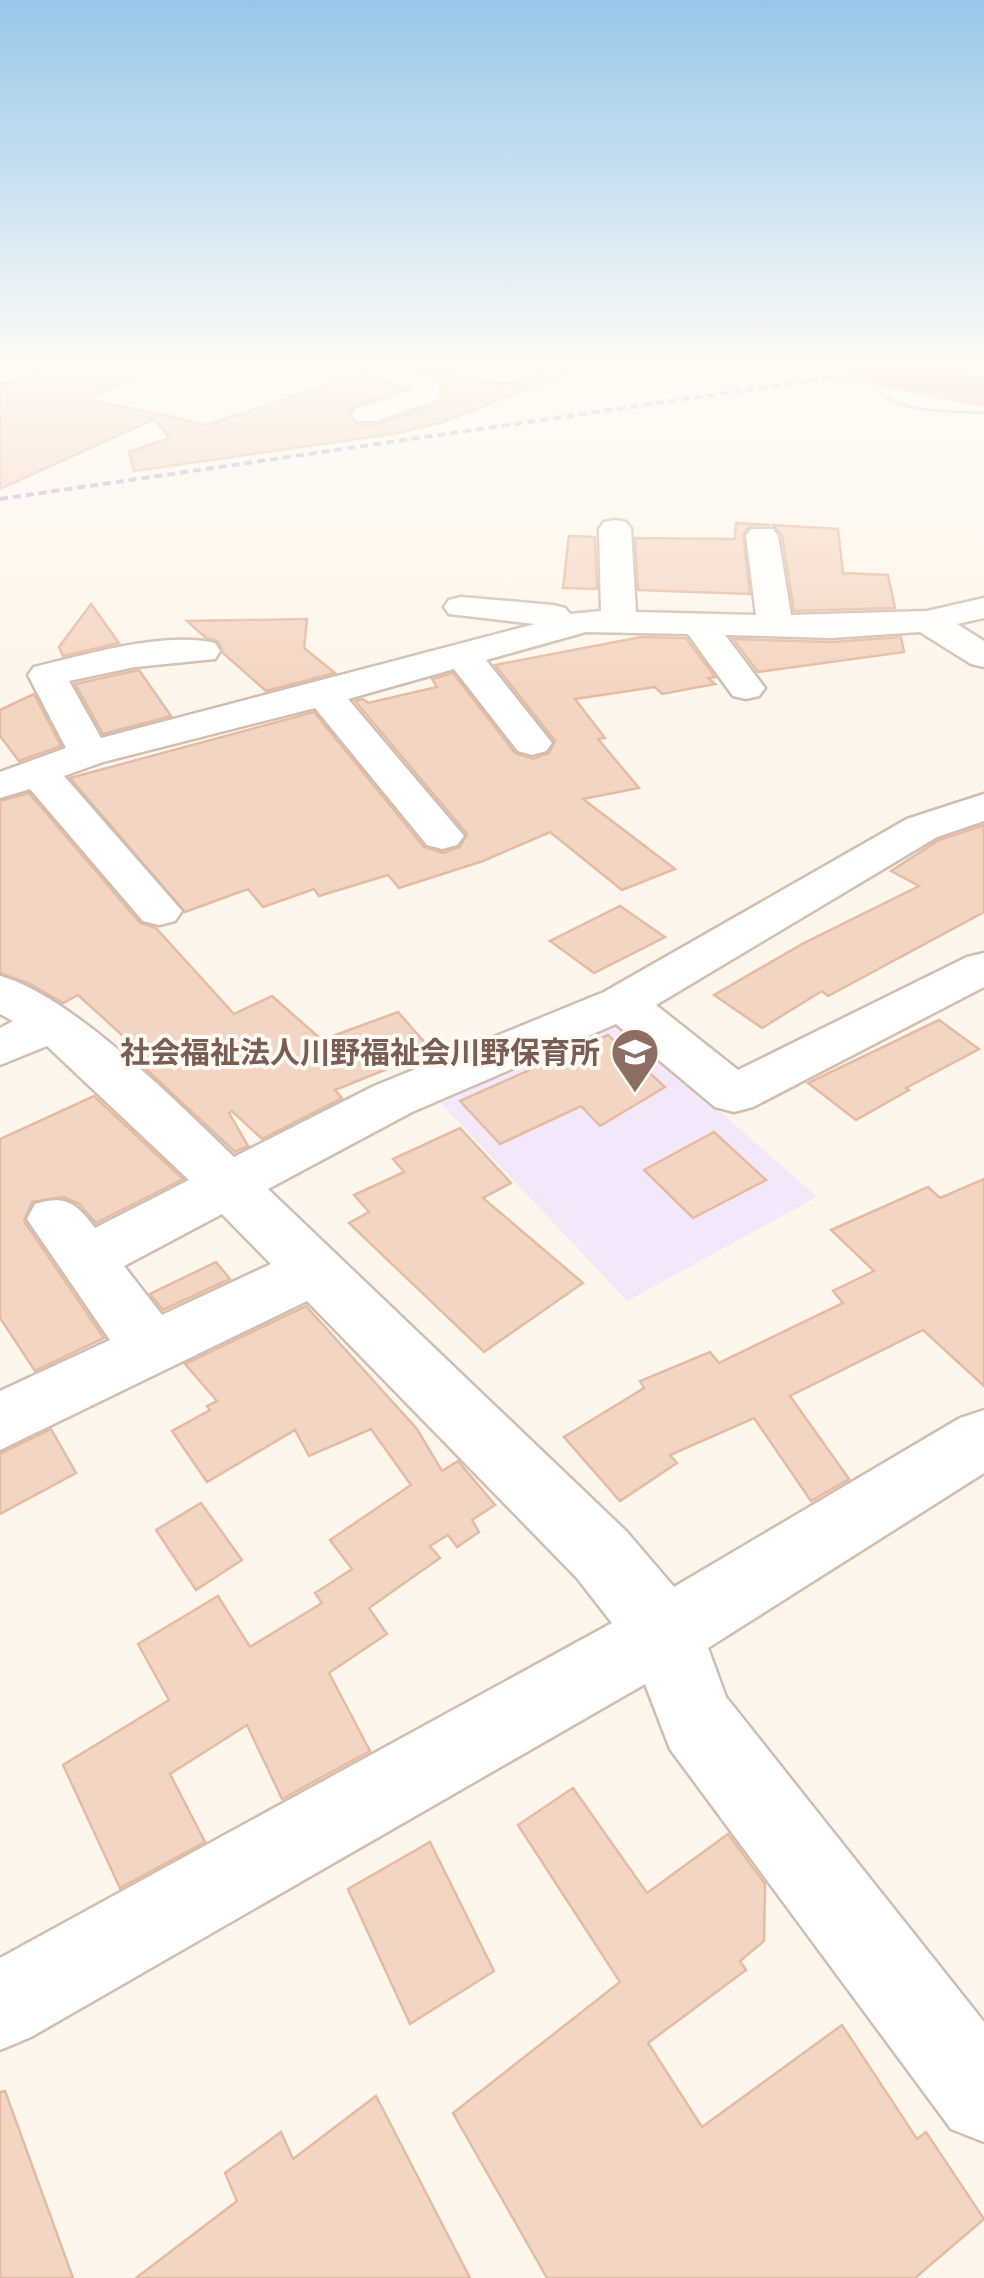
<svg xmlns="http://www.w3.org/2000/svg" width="984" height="2278" viewBox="0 0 984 2278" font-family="'Roboto Condensed','Noto Sans JP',sans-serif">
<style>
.education{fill:#f3e8fa}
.building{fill:#f3d5c3;stroke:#e6bba3;stroke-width:2.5}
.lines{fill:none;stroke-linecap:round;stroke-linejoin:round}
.minor-casing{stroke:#d1beb0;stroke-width:5}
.minor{fill:#fff;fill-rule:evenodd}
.rail{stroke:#b9a8c9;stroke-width:4;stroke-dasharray:8 5;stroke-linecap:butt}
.highway-bridge-casing{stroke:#dad1cd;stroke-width:31;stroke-linecap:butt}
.highway-bridge{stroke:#f7b7a3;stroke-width:29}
.labels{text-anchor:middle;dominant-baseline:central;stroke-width:8;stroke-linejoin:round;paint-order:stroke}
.education-label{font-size:30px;font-weight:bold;fill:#785e54;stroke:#fffaf3;text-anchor:end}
</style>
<rect width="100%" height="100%" fill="#fdf6ec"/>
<!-- education -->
<path class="education" d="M 612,1016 L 817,1197 L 627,1301 L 434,1096 Z"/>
<!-- building -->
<g class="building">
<path d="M 42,367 L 162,367 L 87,399 L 208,425 L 359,374 L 404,389 L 355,405 L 349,413 L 356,425 L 376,425 L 438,404 L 444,396 L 439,376 L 409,367 L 443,367 L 450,376 L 497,385 L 522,382 L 544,367 L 578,369 L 443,422 L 399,433 L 134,471 L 129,452 L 170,438 L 154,419 L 0,489 L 0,387 L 35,376 Z"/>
<path d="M 736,523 L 770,525 L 751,525 L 743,534 L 750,594 L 638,590 L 635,538 L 735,539 Z"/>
<path d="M 773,525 L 838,529 L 843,573 L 888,575 L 895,608 L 794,611 L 782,535 Z"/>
<path d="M 569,536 L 595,537 L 597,589 L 563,588 Z"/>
<path d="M 91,604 L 119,643 L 63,656 L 59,647 Z"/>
<path d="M 307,619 L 304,648 L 335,673 L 266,691 L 223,653 L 218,641 L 206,638 L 187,621 Z"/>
<path d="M 641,637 L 686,638 L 715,677 L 708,678 L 715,684 L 662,694 L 655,687 L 575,699 L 605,738 L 598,739 L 639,788 L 583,799 L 675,869 L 622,890 L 550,832 L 483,861 L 399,888 L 388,875 L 319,896 L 314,889 L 263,907 L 248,889 L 185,912 L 70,778 L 314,712 L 424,847 L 443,853 L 460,847 L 467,834 L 355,701 L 363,699 L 368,703 L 437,687 L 432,679 L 453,673 L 515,753 L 533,759 L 549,753 L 555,741 L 495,665 Z"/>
<path d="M 901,637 L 904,652 L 758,672 L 733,639 L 832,642 Z"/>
<path d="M 139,670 L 171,716 L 103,734 L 75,684 Z"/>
<path d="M 34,694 L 61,746 L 19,761 L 0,736 L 0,710 Z"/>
<path d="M 29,793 L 140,923 L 156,928 L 234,1014 L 272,996 L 322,1040 L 398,1012 L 432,1051 L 335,1090 L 342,1098 L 262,1139 L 232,1111 L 229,1113 L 248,1146 L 235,1152 L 146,1069 L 155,1065 L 78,995 L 63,1003 L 30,984 L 0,973 L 0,801 Z"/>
<path d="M 984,825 L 984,912 L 828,996 L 822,991 L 762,1028 L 714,995 L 802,944 L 919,886 L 891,871 L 939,840 Z"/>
<path d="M 620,906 L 665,937 L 594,973 L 550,941 Z"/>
<path d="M 939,1020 L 979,1049 L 906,1088 L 909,1090 L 856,1120 L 808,1083 Z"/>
<path d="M 608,1035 L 665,1087 L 600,1126 L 581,1106 L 500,1144 L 460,1101 Z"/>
<path d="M 94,1096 L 183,1179 L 96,1223 L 79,1204 L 64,1197 L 32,1202 L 24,1221 L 104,1338 L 35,1371 L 0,1318 L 0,1139 Z"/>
<path d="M 460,1128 L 511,1183 L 483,1198 L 583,1283 L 484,1352 L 349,1223 L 369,1212 L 354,1195 L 404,1172 L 393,1159 Z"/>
<path d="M 714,1132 L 766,1180 L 693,1218 L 644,1170 Z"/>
<path d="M 984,1179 L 984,1386 L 923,1330 L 790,1396 L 849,1479 L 811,1501 L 754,1418 L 670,1455 L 677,1463 L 620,1501 L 564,1437 L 644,1388 L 640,1381 L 710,1352 L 719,1363 L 843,1303 L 833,1291 L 874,1271 L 831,1230 L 928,1187 L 940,1198 Z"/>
<path d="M 216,1262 L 230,1279 L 163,1310 L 150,1294 Z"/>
<path d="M 306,1306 L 417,1429 L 442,1471 L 458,1461 L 495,1505 L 472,1520 L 479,1532 L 457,1547 L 448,1535 L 430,1546 L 440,1558 L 369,1608 L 387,1634 L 329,1673 L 370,1751 L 282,1799 L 247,1725 L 170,1774 L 205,1842 L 120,1888 L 63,1765 L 169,1700 L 138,1644 L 218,1596 L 250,1647 L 322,1603 L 315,1593 L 352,1569 L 330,1540 L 411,1485 L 371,1429 L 309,1456 L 295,1430 L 207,1482 L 172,1431 L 210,1410 L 207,1406 L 217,1401 L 185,1364 Z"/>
<path d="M 51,1429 L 76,1473 L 0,1514 L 0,1454 Z"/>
<path d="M 201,1503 L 242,1560 L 196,1590 L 156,1530 Z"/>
<path d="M 573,1788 L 647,1893 L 728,1834 L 765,1884 L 764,1941 L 740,1961 L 746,1970 L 648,2043 L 702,2127 L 842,2025 L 917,2139 L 926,2132 L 984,2219 L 915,2278 L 547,2278 L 453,2113 L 620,1982 L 518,1825 Z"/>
<path d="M 430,1842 L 494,1971 L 410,2024 L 348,1889 Z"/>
<path d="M 5,2091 L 73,2278 L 0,2278 L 0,2092 Z"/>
<path d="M 376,2096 L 470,2278 L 136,2278 L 237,2201 L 225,2173 L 281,2132 L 293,2159 Z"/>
</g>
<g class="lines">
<!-- minor casing -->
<g class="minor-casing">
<g id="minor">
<path d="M 0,367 L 38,367 L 34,372 L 0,383 Z"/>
<path d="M 359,367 L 397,367 L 438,380 L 441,394 L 437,400 L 376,421 L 356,421 L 352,415 L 356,409 L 416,389 L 362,372 Z"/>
<path d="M 447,367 L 540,367 C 517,391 479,379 451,372 Z"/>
<path d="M 885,375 L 919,390 L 984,396 L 984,412 C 949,409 896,414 872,383 Z"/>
<path d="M 615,520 L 626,522 L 631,529 L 636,612 L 756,615 L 746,536 L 751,529 L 773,529 L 778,536 L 791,615 L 927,611 L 984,598 L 984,618 L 957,624 L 984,641 L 984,667 L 971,664 L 920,632 L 832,638 L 725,635 L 765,688 L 759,696 L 746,699 L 733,696 L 688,634 L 586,632 L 486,660 L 552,743 L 546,751 L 532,755 L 518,751 L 454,669 L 348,699 L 464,836 L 457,845 L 442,849 L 427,845 L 315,708 L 103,762 L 64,776 L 182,911 L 175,921 L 159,925 L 143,921 L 30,789 L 0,798 L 0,772 L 66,748 L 28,675 L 34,667 C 84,655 164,631 215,643 L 220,651 L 215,659 L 135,667 L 69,681 L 101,738 L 535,624 L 449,614 L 444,607 L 449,600 L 461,597 L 553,605 L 565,608 L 570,614 L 601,611 L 599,529 L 604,522 Z"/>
<path d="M 984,794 L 984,821 L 937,837 L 656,1005 L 738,1070 L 967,957 L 984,953 L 984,987 L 753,1107 L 734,1112 L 715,1107 L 616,1024 L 412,1112 L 268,1189 L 627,1532 L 674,1587 L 960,1418 L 984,1410 L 984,1473 L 708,1648 L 726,1697 L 984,2022 L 984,2142 L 951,2129 L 670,1749 L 645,1684 L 31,2037 L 0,2050 L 0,1958 L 612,1623 L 577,1578 L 307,1301 L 0,1450 L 0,1391 L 110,1340 L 27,1219 L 35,1204 C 66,1194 77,1204 95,1228 L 189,1180 L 47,1046 L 0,1065 L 0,1028 L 13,1021 L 0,1014 L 0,976 C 71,995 179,1104 234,1157 L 374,1086 L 604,992 L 907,819 ZM 222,1214 L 271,1264 L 162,1315 L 124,1266 Z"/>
</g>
</g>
<!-- minor -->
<use href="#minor" class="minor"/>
<!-- rail -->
<path class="rail" d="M 0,499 L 905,367"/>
<!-- highway-bridge casing -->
<g class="highway-bridge-casing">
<path id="highway-bridge" d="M 862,367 L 984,392"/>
</g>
<!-- highway-bridge -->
<use href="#highway-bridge" class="highway-bridge"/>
</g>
<!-- sky -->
<linearGradient id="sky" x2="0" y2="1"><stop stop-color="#97c7e8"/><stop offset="0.53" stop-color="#fefbf6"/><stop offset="1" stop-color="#fefbf6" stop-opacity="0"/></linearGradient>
<rect width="984" height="686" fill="url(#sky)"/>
<!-- icons -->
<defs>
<g id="school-pin" transform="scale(2.5)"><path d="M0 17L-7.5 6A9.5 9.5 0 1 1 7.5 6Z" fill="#8d6e63" stroke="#fffaf3"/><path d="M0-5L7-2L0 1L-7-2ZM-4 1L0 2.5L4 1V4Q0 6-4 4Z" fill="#fff"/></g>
</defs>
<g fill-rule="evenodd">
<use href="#school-pin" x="635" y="1052"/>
</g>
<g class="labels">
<!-- education labels -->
<g class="education-label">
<text x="600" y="1052">社会福祉法人川野福祉会川野保育所</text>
</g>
</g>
</svg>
